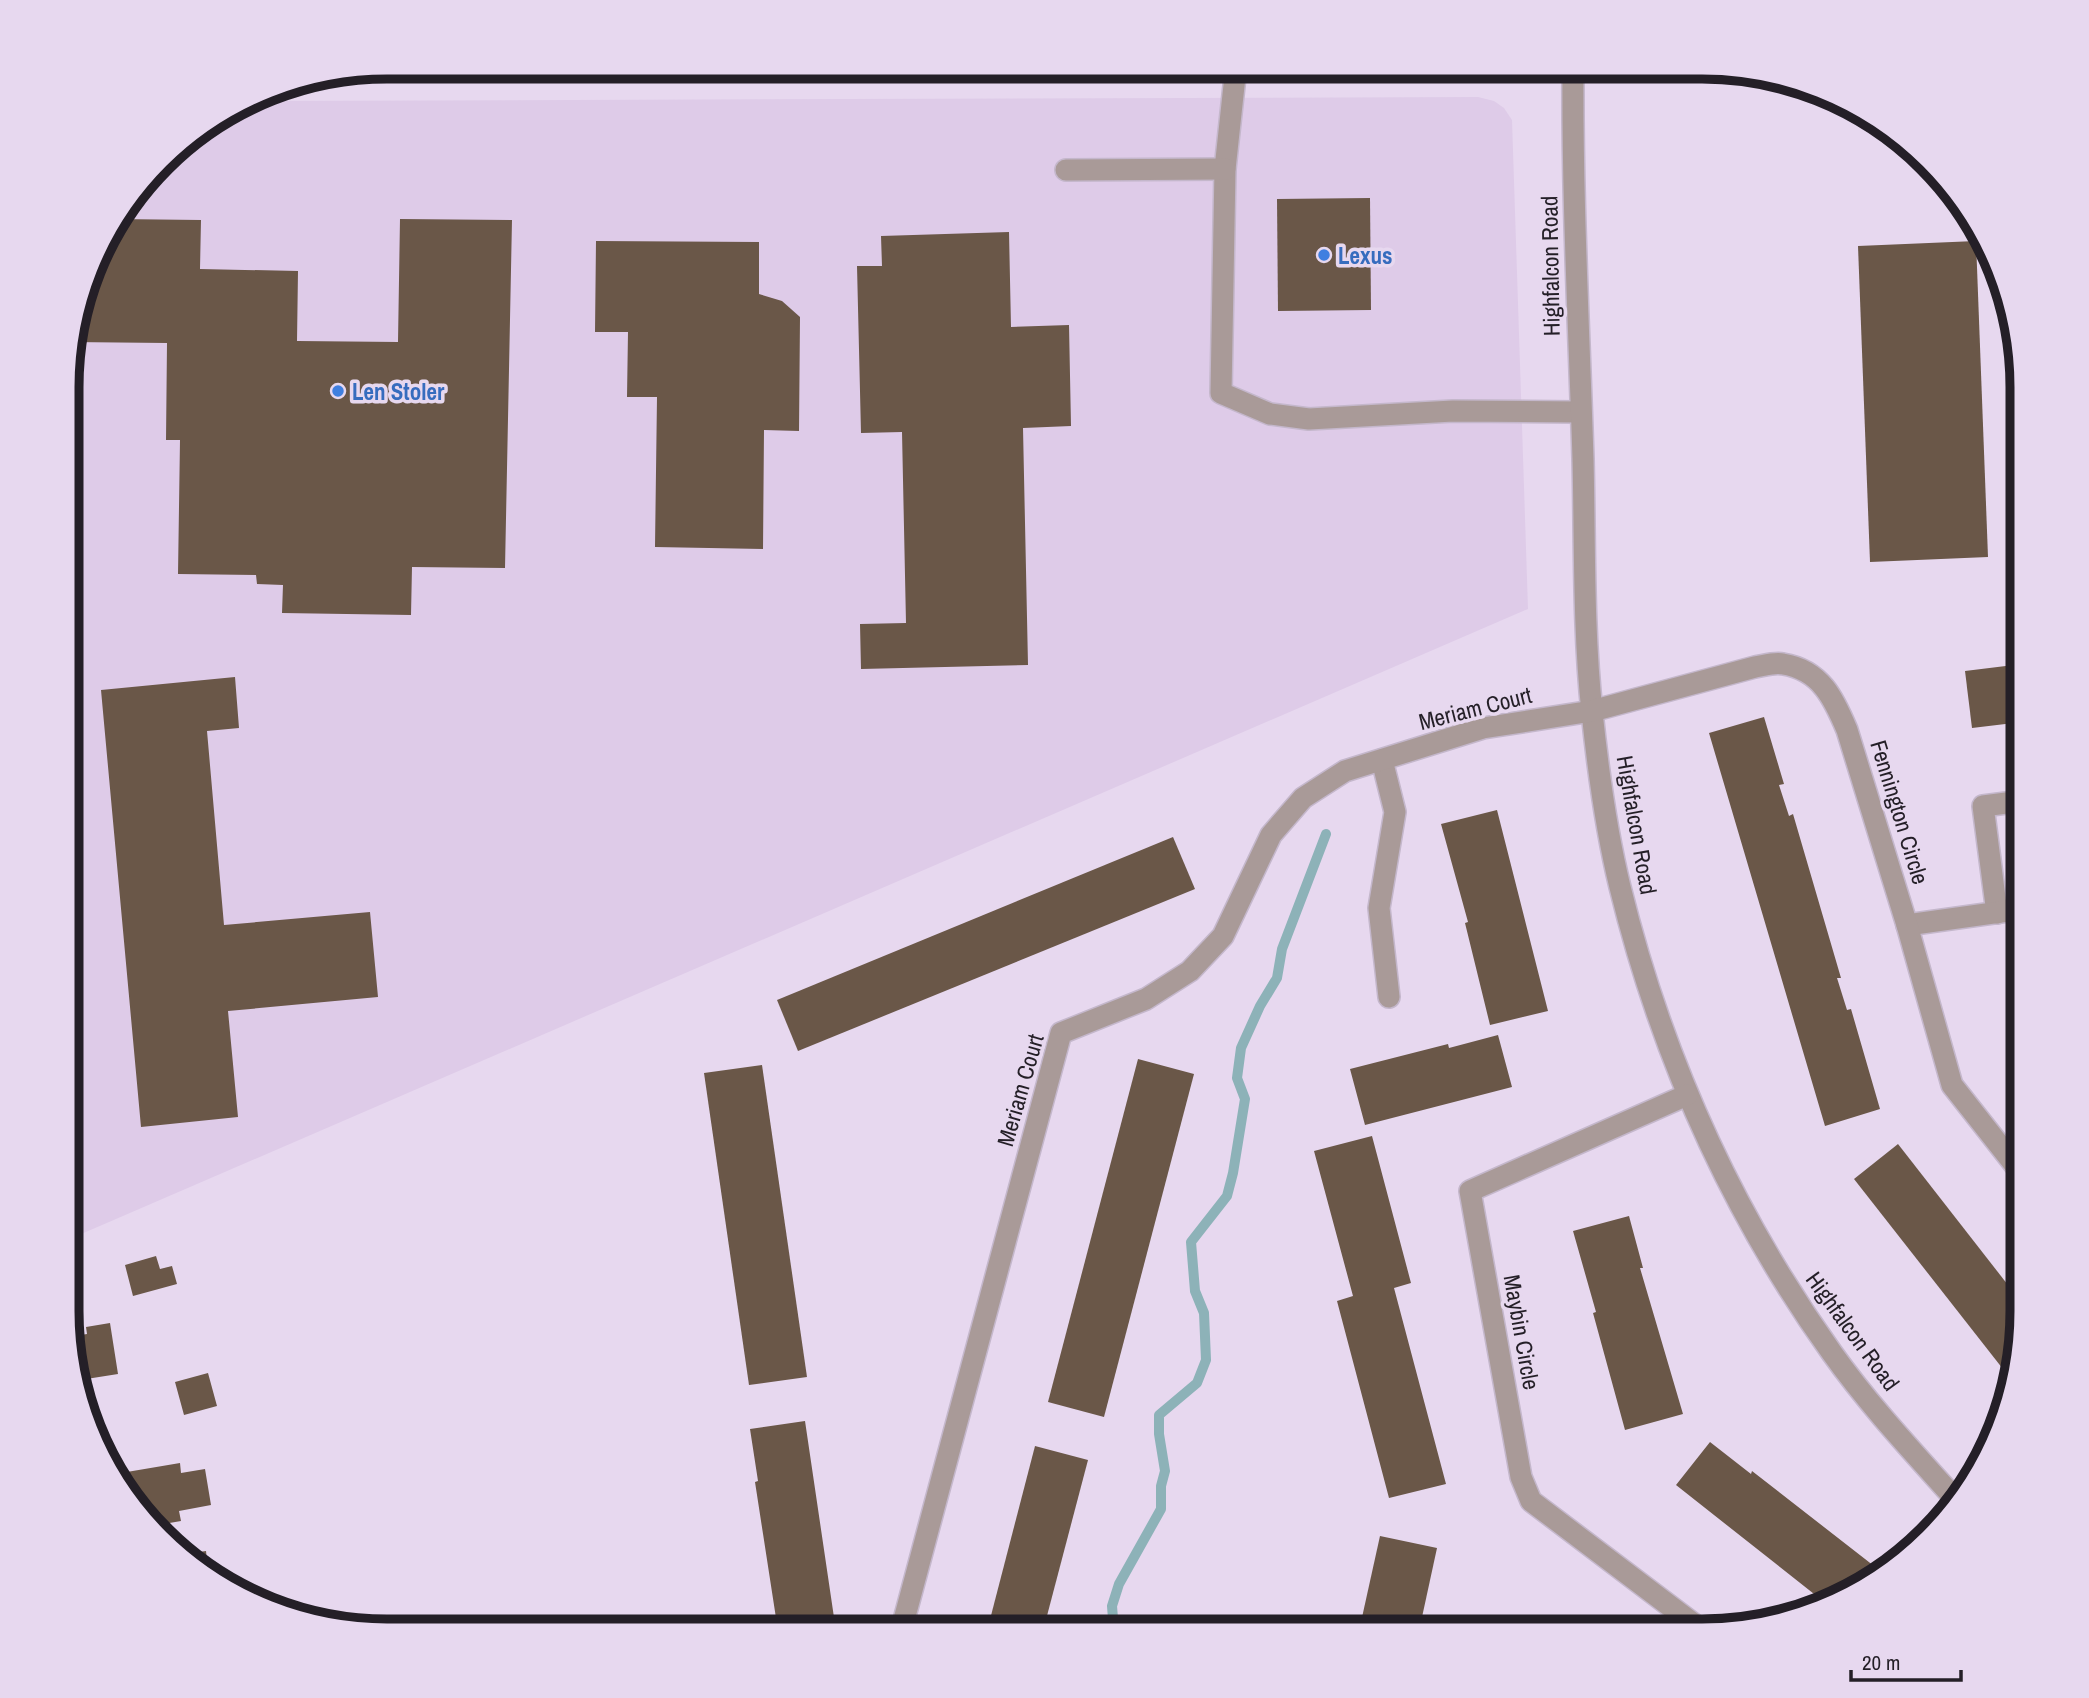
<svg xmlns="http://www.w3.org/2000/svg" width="2089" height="1698" viewBox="0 0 2089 1698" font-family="'Archivo Narrow',sans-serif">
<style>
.built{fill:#decbe8}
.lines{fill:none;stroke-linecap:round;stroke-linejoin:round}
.stream{stroke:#8db2b8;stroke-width:10}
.building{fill:#6a5748}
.minor-casing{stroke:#c4b7cb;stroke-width:24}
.minor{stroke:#a99a98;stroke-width:21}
.shop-dot{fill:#3f7fe0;stroke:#e7d8ef;stroke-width:2.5}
.labels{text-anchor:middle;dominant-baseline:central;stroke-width:7;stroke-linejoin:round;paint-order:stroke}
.shop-label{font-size:23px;font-weight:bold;fill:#366cbe;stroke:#e7d8ef;text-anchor:start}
.street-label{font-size:23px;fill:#241f27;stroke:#e7d8ef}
.rim{fill:none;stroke:#241f27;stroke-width:9}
</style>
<rect width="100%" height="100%" fill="#e7d8ef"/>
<!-- built -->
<path class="built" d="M 1478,97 L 1494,101 L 1504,108 L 1512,120 L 1528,609 L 72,1238 L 68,1096 L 69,345 L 109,227 L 176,146 L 253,101 Z"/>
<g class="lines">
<!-- stream -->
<path class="stream" d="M 1114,1631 L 1112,1606 L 1119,1584 L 1161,1509 L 1161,1486 L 1165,1471 L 1159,1434 L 1159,1415 L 1197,1383 L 1206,1360 L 1204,1313 L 1195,1291 L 1191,1242 L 1227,1196 L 1233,1173 L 1245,1099 L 1237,1078 L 1241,1048 L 1260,1006 L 1277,978 L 1282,949 L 1326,834"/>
</g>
<!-- building -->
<g class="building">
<path d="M 1370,198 L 1371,310 L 1278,311 L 1277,199 Z"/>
<path d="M 116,219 L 201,220 L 200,269 L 298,271 L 297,341 L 398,342 L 400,219 L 512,220 L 505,568 L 412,567 L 411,615 L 282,613 L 283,585 L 257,584 L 256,575 L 178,574 L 180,440 L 166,440 L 167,343 L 70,342 L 109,227 Z"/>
<path d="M 1009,232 L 1011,327 L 1069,325 L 1071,426 L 1023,428 L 1028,665 L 861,669 L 860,624 L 906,623 L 902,432 L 861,433 L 857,266 L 882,266 L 881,236 Z"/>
<path d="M 596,241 L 759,242 L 759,294 L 782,301 L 800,317 L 799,431 L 764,430 L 763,549 L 655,547 L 657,397 L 627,397 L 628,332 L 595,332 Z"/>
<path d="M 1976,241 L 1988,557 L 1870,562 L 1858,246 Z"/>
<path d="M 2022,664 L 2022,722 L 1972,728 L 1965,671 Z"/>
<path d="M 235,677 L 239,728 L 207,731 L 224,925 L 370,912 L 378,997 L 228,1011 L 238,1117 L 141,1127 L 101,690 Z"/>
<path d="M 1764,717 L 1784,784 L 1779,785 L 1789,816 L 1793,814 L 1841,978 L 1837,978 L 1847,1010 L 1851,1009 L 1880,1109 L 1825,1126 L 1709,733 Z"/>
<path d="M 1497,810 L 1548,1011 L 1490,1025 L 1465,923 L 1468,922 L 1441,824 Z"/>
<path d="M 1173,837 L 1195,889 L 798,1051 L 777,1000 Z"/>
<path d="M 1498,1035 L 1512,1087 L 1365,1125 L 1350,1069 L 1448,1044 L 1449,1048 Z"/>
<path d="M 1138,1059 L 1194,1074 L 1104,1417 L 1048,1402 Z"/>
<path d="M 762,1065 L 807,1377 L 749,1385 L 704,1073 Z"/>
<path d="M 1372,1136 L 1411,1283 L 1394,1288 L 1446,1484 L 1389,1498 L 1337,1301 L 1353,1296 L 1314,1151 Z"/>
<path d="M 1898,1144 L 2022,1303 L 2022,1333 L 2010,1378 L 1854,1179 Z"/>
<path d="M 1629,1216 L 1643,1268 L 1640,1268 L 1683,1414 L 1625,1430 L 1593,1313 L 1596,1312 L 1573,1231 Z"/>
<path d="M 156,1256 L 160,1269 L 172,1266 L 177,1284 L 133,1296 L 125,1265 Z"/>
<path d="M 110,1323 L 118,1374 L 80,1380 L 69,1337 L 87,1334 L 86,1327 Z"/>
<path d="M 208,1373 L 217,1406 L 184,1415 L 175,1382 Z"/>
<path d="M 805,1421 L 836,1631 L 778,1631 L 755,1482 L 758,1481 L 750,1429 Z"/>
<path d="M 1710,1442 L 1751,1474 L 1752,1471 L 1874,1566 L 1863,1581 L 1828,1605 L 1676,1485 Z"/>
<path d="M 1035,1446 L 1088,1460 L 1043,1631 L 987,1631 Z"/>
<path d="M 180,1463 L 181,1473 L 205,1469 L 211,1505 L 179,1511 L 181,1521 L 152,1526 L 115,1474 Z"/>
<path d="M 1380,1536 L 1437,1548 L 1419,1631 L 1359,1631 Z"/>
<path d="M 206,1551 L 208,1570 L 185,1554 Z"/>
</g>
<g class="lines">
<!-- minor casing -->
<g class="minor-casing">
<g id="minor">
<path d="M 1236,67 L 1225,169 L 1221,393 L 1270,414 L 1309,419 L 1453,411 L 1580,412"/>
<path d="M 1573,67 C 1572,198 1579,328 1583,459 C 1585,543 1583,628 1592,712 C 1598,770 1606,830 1620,887 C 1661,1054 1732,1213 1832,1353 C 1869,1405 1913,1452 1956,1500"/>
<path d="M 1066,170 L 1225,169"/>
<path d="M 1382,760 L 1395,812 L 1379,908 L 1389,997"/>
<path d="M 1997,913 L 1983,806 L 2022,801"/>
<path d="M 1907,925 L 2022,909"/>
<path d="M 1687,1095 L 1470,1191 L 1521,1477 L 1531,1501 L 1703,1631"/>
<path d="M 901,1631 L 1061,1033 L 1146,999 L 1190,971 L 1223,936 L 1271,835 L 1303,798 L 1345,771 L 1483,728 L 1592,711 L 1755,667 C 1763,666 1774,662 1783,664 C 1821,670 1834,699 1847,730 L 1907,925 L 1952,1085 L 2022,1174"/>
</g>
</g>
<!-- minor -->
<use href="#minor" class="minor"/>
</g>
<!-- markers -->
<g class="shop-dot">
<circle cx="1324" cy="255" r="7"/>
<circle cx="338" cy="391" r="7"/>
</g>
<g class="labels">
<!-- shop labels -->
<g class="shop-label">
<text x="1338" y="255">Lexus</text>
<text x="352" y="391">Len Stoler</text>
</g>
<!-- street labels -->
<g class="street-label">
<text transform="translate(1550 266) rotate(-91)">Highfalcon Road</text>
<text transform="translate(1475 708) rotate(-14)">Meriam Court</text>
<text transform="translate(1900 812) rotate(73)">Fennington Circle</text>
<text transform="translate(1637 825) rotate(80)">Highfalcon Road</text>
<text transform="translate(1020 1090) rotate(-74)">Meriam Court</text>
<text transform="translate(1853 1331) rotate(54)">Highfalcon Road</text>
<text transform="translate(1522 1332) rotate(80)">Maybin Circle</text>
</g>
</g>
<!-- crop -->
<path d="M0 0H2089V1698H0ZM387 79H1702A308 308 0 0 1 2010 387V1311A308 308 0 0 1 1702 1619H387A308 308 0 0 1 79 1311V387A308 308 0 0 1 387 79Z" fill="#e7d8ef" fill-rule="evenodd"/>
<path class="rim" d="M387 79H1702A308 308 0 0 1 2010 387V1311A308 308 0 0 1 1702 1619H387A308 308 0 0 1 79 1311V387A308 308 0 0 1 387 79Z"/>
<!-- scale -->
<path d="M1851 1670v10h110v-10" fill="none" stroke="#241f27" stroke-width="3.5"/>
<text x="1862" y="1670" font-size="21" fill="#241f27" stroke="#e7d8ef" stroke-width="5" paint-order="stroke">20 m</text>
</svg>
